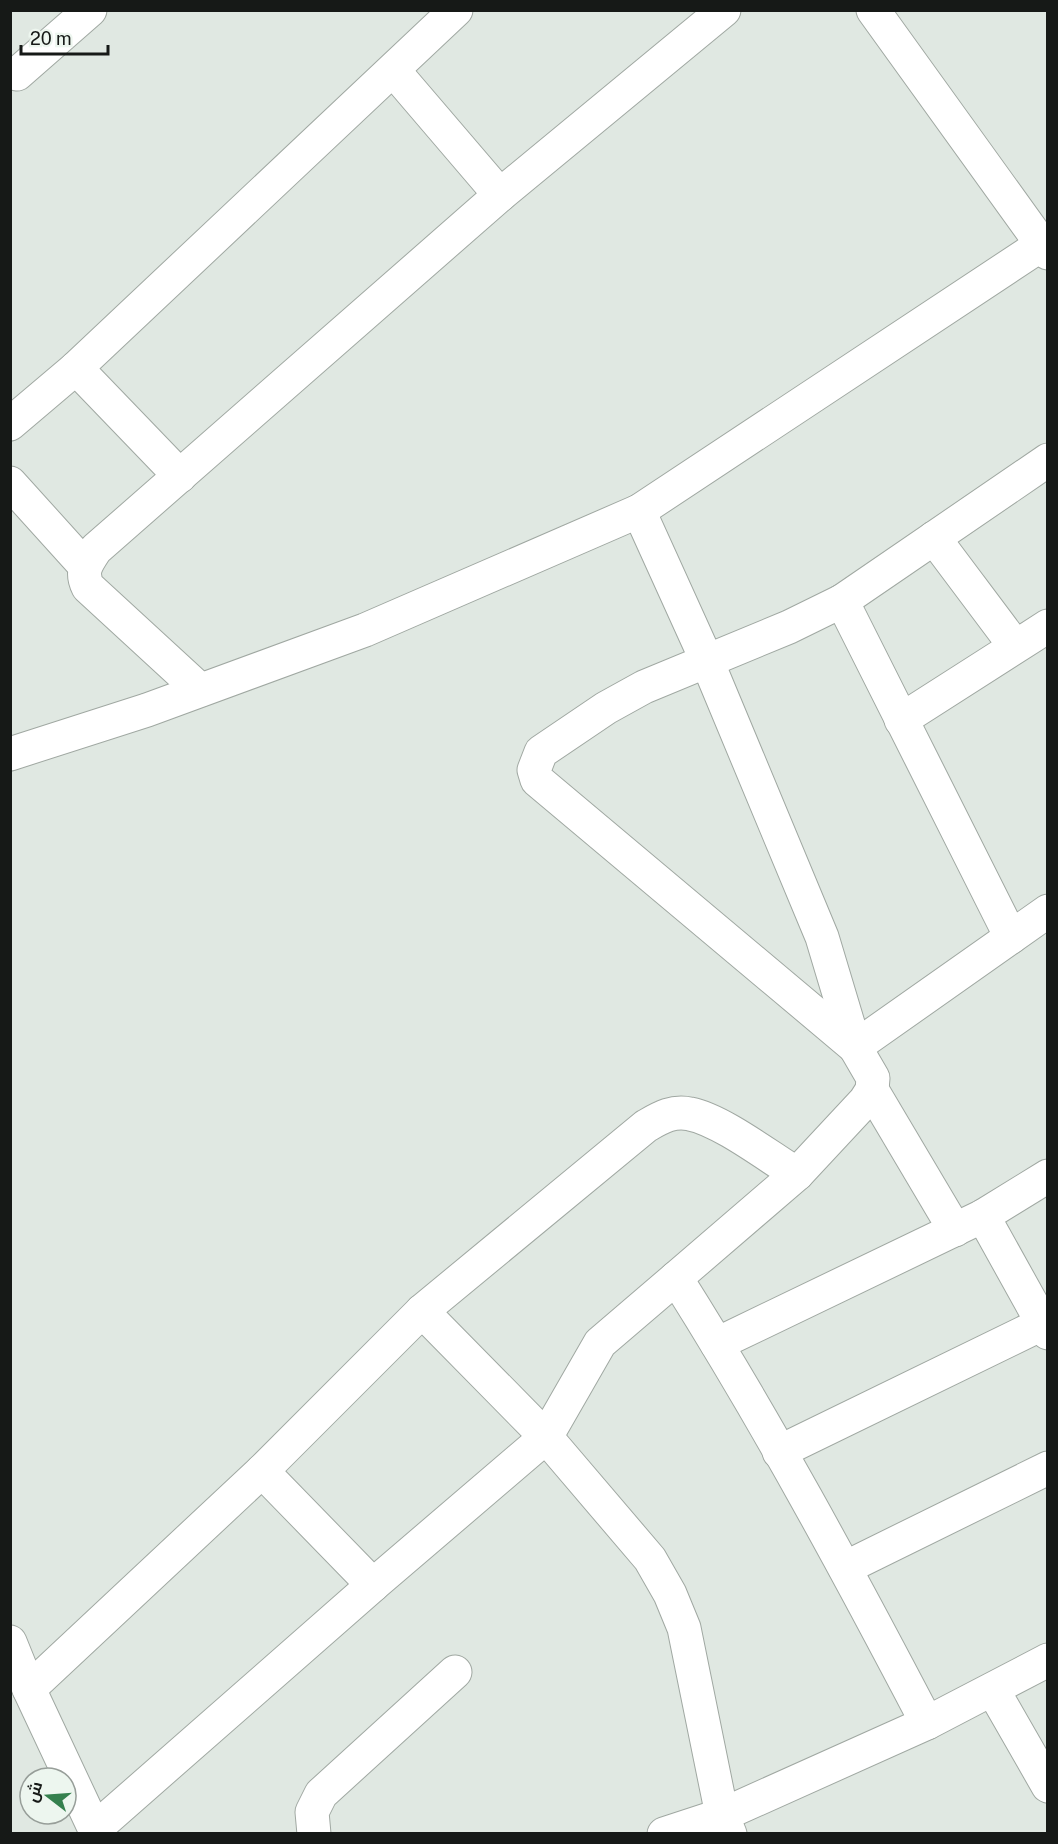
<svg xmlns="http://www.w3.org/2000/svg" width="1058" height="1844" viewBox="0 0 1058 1844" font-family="'Public Sans',Cairo,sans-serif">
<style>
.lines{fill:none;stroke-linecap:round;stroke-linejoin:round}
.minor-casing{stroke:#a0a8a2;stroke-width:35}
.minor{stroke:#fff;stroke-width:33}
</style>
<rect width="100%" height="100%" fill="#e0e8e2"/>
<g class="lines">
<!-- minor casing -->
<g class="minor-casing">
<g id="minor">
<path d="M 873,10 L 1048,253"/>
<path d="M 394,71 L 500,195"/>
<path d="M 17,74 L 90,10"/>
<path d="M 76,368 L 180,476"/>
<path d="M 10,424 L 76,368 L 456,10"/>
<path d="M 10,483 L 85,566"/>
<path d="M 639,511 L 707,661 L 822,937 L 855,1047 L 873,1078 L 872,1090 L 865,1101 L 797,1174 L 676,1278"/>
<path d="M 934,538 L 1015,646"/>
<path d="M 842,601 L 1011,937"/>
<path d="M 200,690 L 88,587 C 80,571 87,563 96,549 L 500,195 L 724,10"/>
<path d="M 901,720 L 1048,626"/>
<path d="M 10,754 L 147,710 L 365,630 L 639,511 L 1041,245"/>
<path d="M 855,1047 L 537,780 L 534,770 L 541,752 L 606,708 L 644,687 L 789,627 L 842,601 L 1048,460"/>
<path d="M 855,1047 L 1048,911"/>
<path d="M 872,1090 L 955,1230"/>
<path d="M 983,1216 L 1048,1333"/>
<path d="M 422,1311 L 546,1437 L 650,1559 L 670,1594 L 684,1628 L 722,1815 L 730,1834"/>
<path d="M 717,1344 L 983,1216 L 1048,1176"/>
<path d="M 779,1452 L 1048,1321"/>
<path d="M 262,1471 L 373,1585 L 546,1437 L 600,1343 L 676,1278 C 767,1422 848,1572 927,1723"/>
<path d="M 845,1568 L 1048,1468"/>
<path d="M 10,1642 L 29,1689 L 97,1834"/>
<path d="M 29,1689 L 262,1471 L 422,1311 L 646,1126 C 660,1118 673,1110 690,1114 C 721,1120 769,1157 797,1174"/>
<path d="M 993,1690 L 1048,1786"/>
<path d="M 95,1829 L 373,1585"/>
<path d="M 314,1834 L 312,1812 L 321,1794 L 455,1672"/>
<path d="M 664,1834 L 722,1815 L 927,1723 L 1048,1660"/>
</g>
</g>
<!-- minor -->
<use href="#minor" class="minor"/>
</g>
<!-- border -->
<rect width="1058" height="1844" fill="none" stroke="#161917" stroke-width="24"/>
<!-- north arrow -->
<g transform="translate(48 1796) rotate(287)"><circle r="28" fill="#edf6ef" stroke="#979e99" stroke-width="1.5"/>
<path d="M0-4.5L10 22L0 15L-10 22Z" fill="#35804e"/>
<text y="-9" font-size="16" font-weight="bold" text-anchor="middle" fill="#161917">ش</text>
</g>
<!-- scale -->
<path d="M21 45v9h87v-9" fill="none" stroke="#161917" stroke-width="3"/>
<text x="30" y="45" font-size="18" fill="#161917" stroke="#edf6ef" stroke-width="4.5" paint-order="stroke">20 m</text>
</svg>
